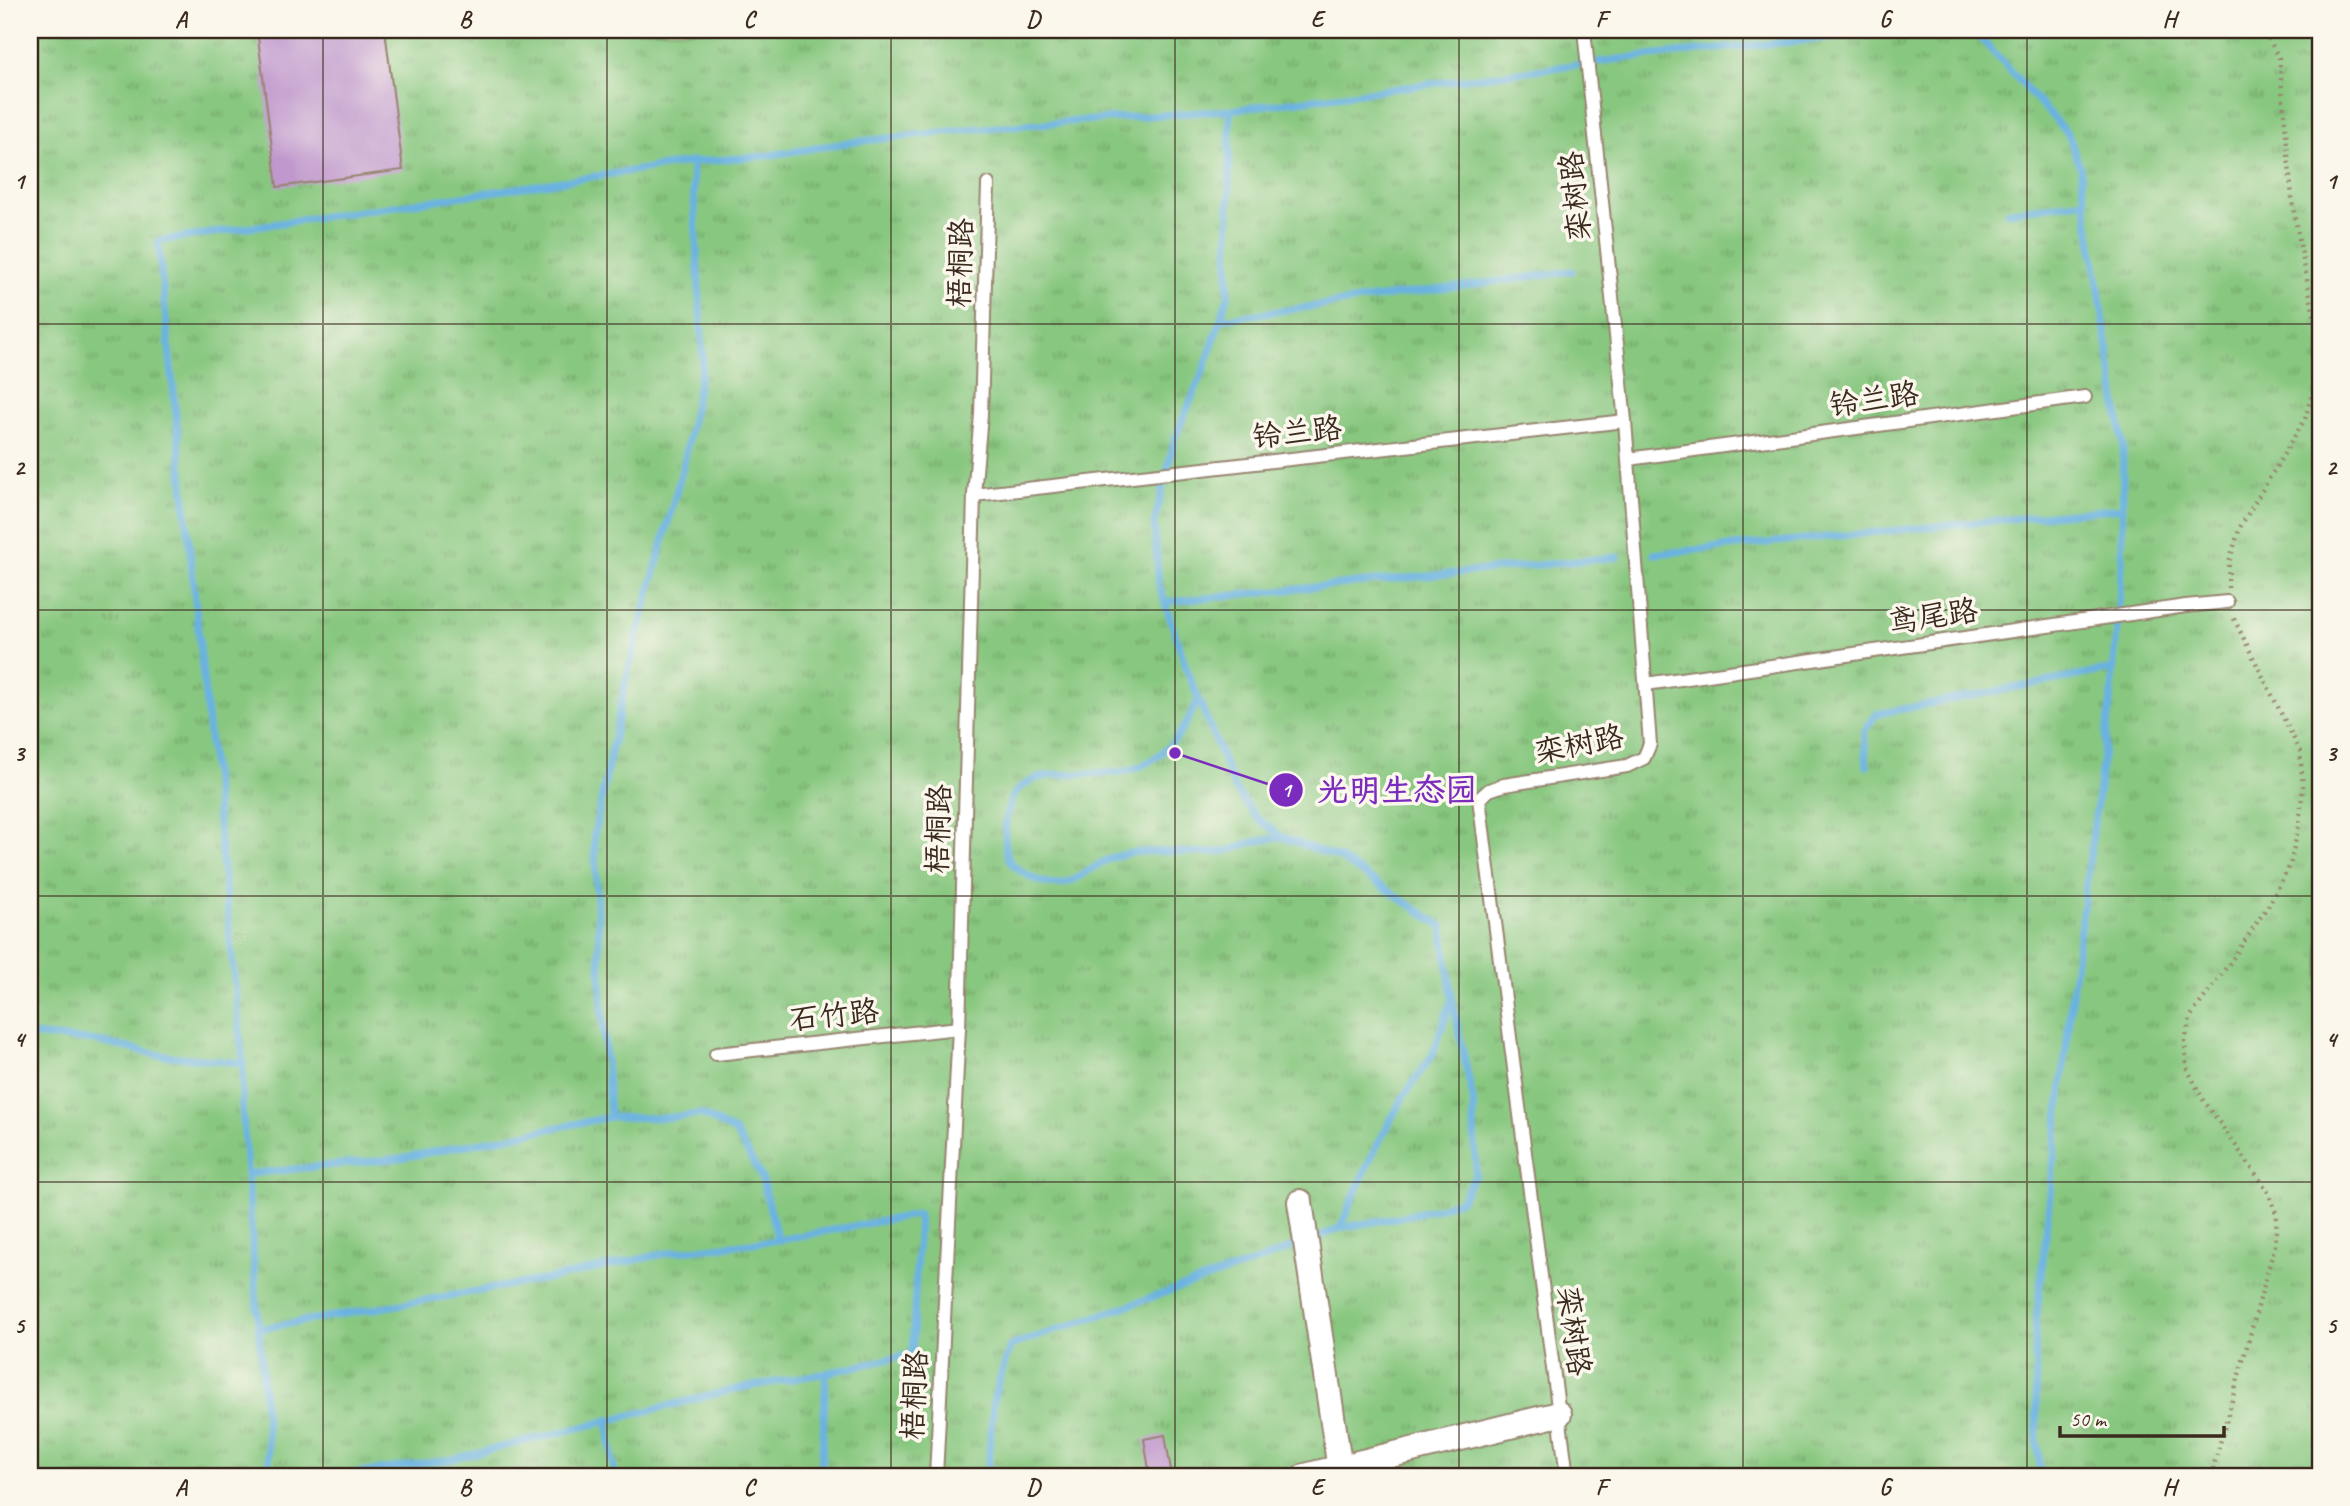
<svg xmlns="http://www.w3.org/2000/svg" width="2350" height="1506" viewBox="0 0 2350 1506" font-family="Caveat,'LXGW WenKai TC',sans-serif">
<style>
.park{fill:url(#park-tufts);stroke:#61784e;stroke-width:2}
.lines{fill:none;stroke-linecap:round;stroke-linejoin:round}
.stream{stroke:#6ab2e1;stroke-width:7}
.building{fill:#c098cd}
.lane-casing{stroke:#978570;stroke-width:16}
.street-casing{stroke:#978570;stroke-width:28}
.path{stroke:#978570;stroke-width:4.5;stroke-dasharray:2 5;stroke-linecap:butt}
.lane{stroke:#fff;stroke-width:12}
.street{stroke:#fff;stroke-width:24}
.grid{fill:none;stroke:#3b2a1e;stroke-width:2;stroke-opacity:0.55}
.labels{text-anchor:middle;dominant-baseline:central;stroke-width:7;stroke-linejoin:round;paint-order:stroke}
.street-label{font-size:30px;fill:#3b2a1e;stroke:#fbf7ec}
.leader{fill:none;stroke:#7b2cbf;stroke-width:2.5}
.callout-dot{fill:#7b2cbf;stroke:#fbf7ec;stroke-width:2.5}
.mark-label{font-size:21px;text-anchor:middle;font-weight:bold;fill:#fff}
.callout-label{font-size:32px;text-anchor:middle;font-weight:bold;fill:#7b2cbf;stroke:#fbf7ec;stroke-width:7;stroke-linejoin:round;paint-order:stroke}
.neatline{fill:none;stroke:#3b2a1e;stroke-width:2.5}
.grid-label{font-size:23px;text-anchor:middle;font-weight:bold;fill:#3b2a1e}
</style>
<defs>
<pattern id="park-tufts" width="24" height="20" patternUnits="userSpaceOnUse" patternTransform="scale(1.75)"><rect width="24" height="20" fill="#87c77f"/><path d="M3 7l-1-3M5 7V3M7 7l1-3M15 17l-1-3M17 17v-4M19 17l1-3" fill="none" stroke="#70a267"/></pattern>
</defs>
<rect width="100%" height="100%" fill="#fbf7ec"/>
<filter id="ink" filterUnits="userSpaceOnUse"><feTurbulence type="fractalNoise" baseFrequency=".0143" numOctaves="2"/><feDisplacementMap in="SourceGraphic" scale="14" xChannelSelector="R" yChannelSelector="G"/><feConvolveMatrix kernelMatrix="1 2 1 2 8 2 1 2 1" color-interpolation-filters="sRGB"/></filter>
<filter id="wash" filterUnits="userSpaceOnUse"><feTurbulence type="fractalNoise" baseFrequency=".00686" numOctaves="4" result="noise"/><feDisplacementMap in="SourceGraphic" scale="28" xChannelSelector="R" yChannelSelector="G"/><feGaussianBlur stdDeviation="1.57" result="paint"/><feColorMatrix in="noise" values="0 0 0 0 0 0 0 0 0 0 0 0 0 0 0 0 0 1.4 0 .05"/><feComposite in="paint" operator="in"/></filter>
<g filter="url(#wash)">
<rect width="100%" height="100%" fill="#f3e0c2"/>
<!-- park -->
<rect class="park" x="30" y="30" width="2290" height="1446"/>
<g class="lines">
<!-- stream -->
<g class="stream">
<path d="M 1973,30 L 2068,134 L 2080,167 L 2123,446 L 2122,565 L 2112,689 L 2074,975 L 2035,1331 L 2037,1442 L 2041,1476"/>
<path d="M 1230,110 L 1228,296 L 1205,367 L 1175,438 L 1154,524 L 1159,585 L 1188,673 L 1235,789 L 1256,817 L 1282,837 L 1339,858 L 1442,926 L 1452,998 L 1433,1054 L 1402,1099 L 1371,1157 L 1340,1228 L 1311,1240"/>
<path d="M 2007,212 L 2086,201"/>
<path d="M 1221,319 L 1572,271"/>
<path d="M 1654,554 L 2122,508"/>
<path d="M 1165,602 L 1618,557"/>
<path d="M 1198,700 C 1185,728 1171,752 1141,766 C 1112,780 1066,768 1035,779 C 1030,781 1017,789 1014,794 C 1005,808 1000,853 1013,865 C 1024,874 1037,882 1051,884 C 1075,887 1093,864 1114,857 C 1154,845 1186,857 1225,851 C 1234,850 1242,845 1250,843 C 1260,840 1271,839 1282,837"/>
<path d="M 1867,766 L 1864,732 L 1876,714 L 2114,669"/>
<path d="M 30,1035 L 96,1041 L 160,1055 L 243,1063"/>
<path d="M 247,1174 L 401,1158 L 610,1117"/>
<path d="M 1340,1228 L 1405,1216 L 1442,1207 L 1461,1200 L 1476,1174 L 1473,1099 L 1452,999"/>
<path d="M 258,1329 L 553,1278 L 672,1252 L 778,1240"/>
<path d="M 607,1420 L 615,1476"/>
<path d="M 270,1476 L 247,1174 L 242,1104 L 243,1063 L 158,241 L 692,162"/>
<path d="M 337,1476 L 449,1460 L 740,1388 L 826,1373"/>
<path d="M 821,1476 L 826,1373 L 912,1354 L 919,1214 L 778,1240 L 761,1176 L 735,1132 L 701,1114 L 663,1118 L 610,1117 L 602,1005 L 594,835 L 626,679 L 684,463 L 703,360 L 692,162 L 764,156 L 853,142 L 971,129 L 1230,110 L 1628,58 L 1909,30"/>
<path d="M 987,1476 L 994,1397 L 1010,1346 L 1264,1259 L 1300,1244"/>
</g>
</g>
<g id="blocks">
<!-- building -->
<g class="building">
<path d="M 257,30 L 385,30 L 403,170 L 277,187 Z"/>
<path d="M 1165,1435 L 1172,1476 L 1150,1476 L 1144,1439 Z"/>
</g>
</g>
</g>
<g filter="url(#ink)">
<use href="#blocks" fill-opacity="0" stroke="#978570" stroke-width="2"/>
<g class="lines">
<!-- lane casing -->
<g class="lane-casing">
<g id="lane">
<path d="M 1628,459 L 2085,397"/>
<path d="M 974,495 L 1625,421"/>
<path d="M 1646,684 L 2186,606 L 2227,602"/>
<path d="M 716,1054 L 959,1028"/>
<path d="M 936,1476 L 959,1028 L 974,495 L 981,414 L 988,184"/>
<path d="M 1567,1476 L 1479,799 L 1489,790 L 1504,785 L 1627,766 L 1644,758 L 1650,744 L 1625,421 L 1584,30"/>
</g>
</g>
<!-- street casing -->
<g class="street-casing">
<g id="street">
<path d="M 1300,1202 L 1341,1476"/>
<path d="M 1305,1476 L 1559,1414"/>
</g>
</g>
<!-- path -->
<g class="path">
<path d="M 2228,588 L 2229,562 L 2240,527 L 2305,419 L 2316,380 L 2316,326 L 2293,208 L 2279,58 L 2264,30"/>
<path d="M 2211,1476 L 2275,1245 L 2277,1215 L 2267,1190 L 2202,1098 L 2186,1066 L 2185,1041 L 2190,1017 L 2229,964 L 2270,903 L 2290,865 L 2299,825 L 2303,786 L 2300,751 L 2233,617"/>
</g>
<!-- lane -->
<use href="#lane" class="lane"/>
<!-- street -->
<use href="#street" class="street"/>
</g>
</g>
<!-- grid -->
<path class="grid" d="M 323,30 L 323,1476M 607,30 L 607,1476M 891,30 L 891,1476M 1175,30 L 1175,1476M 1459,30 L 1459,1476M 1743,30 L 1743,1476M 2027,30 L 2027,1476M 30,324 L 2320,324M 30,610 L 2320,610M 30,896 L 2320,896M 30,1182 L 2320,1182"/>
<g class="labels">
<!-- street labels -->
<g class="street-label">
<text transform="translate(1575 196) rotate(-96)">栾树路</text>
<text transform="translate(960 263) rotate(-88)">梧桐路</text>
<text transform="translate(1874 399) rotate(-8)">铃兰路</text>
<text transform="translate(1297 432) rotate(-6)">铃兰路</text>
<text transform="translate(1933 616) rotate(-8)">鸢尾路</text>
<text transform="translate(1579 744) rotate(-11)">栾树路</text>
<text transform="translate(938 829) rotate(-88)">梧桐路</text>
<text transform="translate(834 1015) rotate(-6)">石竹路</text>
<text transform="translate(1574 1331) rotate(82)">栾树路</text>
<text transform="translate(914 1395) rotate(-87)">梧桐路</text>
</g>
</g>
<!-- callouts -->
<path class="leader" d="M1175 753L1286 790"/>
<g class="callout-dot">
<circle cx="1175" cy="753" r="7"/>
<circle cx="1286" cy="790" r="18"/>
</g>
<g class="mark-label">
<text x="1286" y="797">1</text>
</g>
<g class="callout-label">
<text x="1397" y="801">光明生态园</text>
</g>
<!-- margin -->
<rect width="2350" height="1506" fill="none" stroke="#fbf7ec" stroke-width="77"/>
<!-- scale -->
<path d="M2060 1426v10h164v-10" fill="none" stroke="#3b2a1e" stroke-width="3.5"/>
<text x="2070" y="1426" font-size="21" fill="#3b2a1e" stroke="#fbf7ec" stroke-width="5" paint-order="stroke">50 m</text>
<rect x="38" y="38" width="2274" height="1430" class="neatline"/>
<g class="grid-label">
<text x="181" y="27">A</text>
<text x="465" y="27">B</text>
<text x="749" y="27">C</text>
<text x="1033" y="27">D</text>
<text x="1317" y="27">E</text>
<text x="1601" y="27">F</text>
<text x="1885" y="27">G</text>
<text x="2169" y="27">H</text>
<text x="19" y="189">1</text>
<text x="2331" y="189">1</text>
<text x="19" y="475">2</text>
<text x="2331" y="475">2</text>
<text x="19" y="761">3</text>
<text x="2331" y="761">3</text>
<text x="19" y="1047">4</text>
<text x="2331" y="1047">4</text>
<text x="19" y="1333">5</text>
<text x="2331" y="1333">5</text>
<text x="181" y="1495">A</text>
<text x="465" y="1495">B</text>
<text x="749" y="1495">C</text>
<text x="1033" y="1495">D</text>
<text x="1317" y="1495">E</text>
<text x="1601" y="1495">F</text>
<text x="1885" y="1495">G</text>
<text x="2169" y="1495">H</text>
</g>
</svg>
